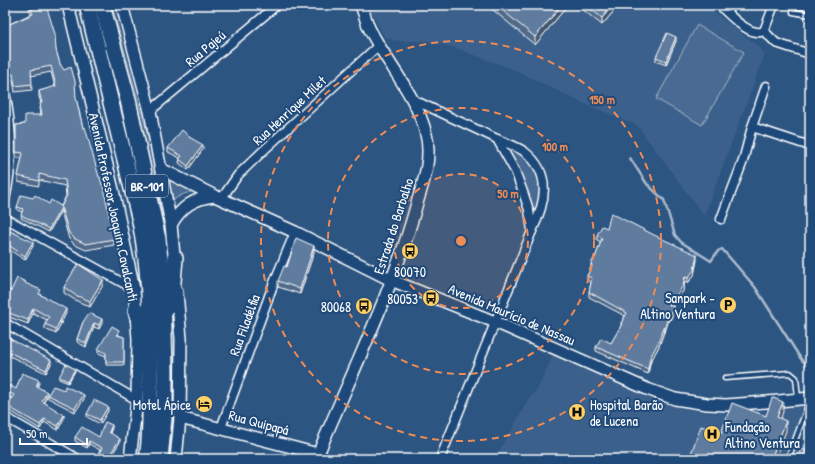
<svg xmlns="http://www.w3.org/2000/svg" width="815" height="464" viewBox="0 0 815 464" font-family="'Patrick Hand',sans-serif">
<style>
.built{fill:#3b618b}
.green{fill:#486b92;stroke:#a4b5c8}
.lines{fill:none;stroke-linecap:round;stroke-linejoin:round}
.stream{stroke:#acbcce;stroke-width:2.5}
.lane-casing{stroke:#fff;stroke-width:7}
.street-casing{stroke:#fff;stroke-width:11}
.secondary-casing{stroke:#fff;stroke-width:14}
.highway-casing{stroke:#fff;stroke-width:18}
.lane{stroke:#1f4a7a;stroke-width:4}
.street{stroke:#1f4a7a;stroke-width:8}
.secondary{stroke:#1f4a7a;stroke-width:11}
.highway{stroke:#1f4a7a;stroke-width:15}
.wall{fill:#516b89;stroke:#fff}
.shaded-wall{fill:#42576f;stroke:#fff}
.building{fill:#5e7c9f;stroke:#fff}
.ring{fill:none;stroke:#ef8b55;stroke-width:2;stroke-dasharray:7 5}
.labels{text-anchor:middle;dominant-baseline:central;stroke-width:4;stroke-linejoin:round;paint-order:stroke}
.shield{fill:#1f4a7a;stroke:#bcc9d7;stroke-width:1}
.shield-label{font-size:13px;font-weight:bold;fill:#fff}
.street-label{font-size:14px;fill:#fff;stroke:#1f4a7a}
.poi-label{font-size:14px;fill:#fff;stroke:#1f4a7a;text-anchor:end}
.centre{fill:#ef8b55;stroke:#1f4a7a;stroke-width:2}
.ring-label{font-size:12px;text-anchor:middle;font-weight:bold;fill:#ef8b55;stroke:#1f4a7a;stroke-width:4;stroke-linejoin:round;paint-order:stroke}
</style>
<rect width="100%" height="100%" fill="#2c5582"/>
<filter id="ink" filterUnits="userSpaceOnUse"><feTurbulence type="fractalNoise" baseFrequency=".025" numOctaves="2"/><feDisplacementMap in="SourceGraphic" scale="8" xChannelSelector="R" yChannelSelector="G"/><feConvolveMatrix kernelMatrix="1 2 1 2 8 2 1 2 1" color-interpolation-filters="sRGB"/></filter>
<g filter="url(#ink)">
<!-- built -->
<g class="built">
<path d="M 368,5 L 705,5 L 759,47 L 765,54 L 704,216 L 637,125 L 580,102 L 517,71 L 453,47 L 425,41 L 395,41 L 384,36 Z"/>
<path d="M 553,355 L 641,393 L 678,407 L 703,412 L 732,414 L 770,411 L 810,404 L 810,413 L 798,444 L 810,449 L 810,459 L 494,459 L 514,426 L 529,398 L 536,391 L 540,384 Z"/>
</g>
<!-- green -->
<g class="green">
<path d="M 106,5 L 112,5 L 152,150 L 164,241 Z"/>
<path d="M 697,25 L 744,52 L 702,125 L 656,99 Z"/>
<path d="M 504,144 L 526,153 L 539,173 L 540,186 L 538,205 L 532,218 Z"/>
<path d="M 169,177 L 201,190 C 189,192 179,194 171,203 Z"/>
</g>
<g class="lines">
<!-- stream -->
<path class="stream" d="M 630,158 L 647,184 L 664,200 L 675,235 L 681,242 L 711,261 L 718,251 L 722,249 L 755,287 L 801,359 L 810,369"/>
<!-- lane casing -->
<g class="lane-casing">
<g id="lane">
<path d="M 793,12 L 810,15"/>
<path d="M 725,378 L 790,373 L 796,378 L 798,398"/>
<path d="M 788,459 L 810,400"/>
</g>
</g>
<!-- street casing -->
<g class="street-casing">
<g id="street">
<path d="M 719,5 C 729,14 750,38 764,31"/>
<path d="M 764,31 L 776,43 L 810,54"/>
<path d="M 764,31 L 774,5"/>
<path d="M 5,92 C 12,126 13,165 5,200"/>
<path d="M 414,100 L 497,139 L 515,171 L 523,192 L 529,210 L 532,231 L 440,459"/>
<path d="M 150,111 L 277,5"/>
<path d="M 752,127 L 810,146"/>
<path d="M 497,139 C 506,143 517,146 525,152 C 553,174 545,204 532,231"/>
<path d="M 222,198 L 238,175 L 264,150 L 379,45"/>
<path d="M 5,218 L 134,289"/>
<path d="M 721,219 L 743,161 L 752,127 L 766,86"/>
<path d="M 5,323 L 137,400"/>
<path d="M 5,417 L 78,459"/>
<path d="M 221,428 L 273,285 L 295,232"/>
<path d="M 318,454 L 329,459"/>
</g>
</g>
<!-- secondary casing -->
<g class="secondary-casing">
<g id="secondary">
<path d="M 68,5 L 113,190 L 134,289 L 138,339 L 137,400 L 130,459"/>
<path d="M 122,5 L 150,111 L 171,225 L 175,265"/>
<path d="M 161,169 L 215,196 L 295,232 L 391,280 L 495,322 L 647,389 L 675,399 L 707,404 L 726,405 L 779,401 L 810,398"/>
<path d="M 171,225 C 181,207 194,198 215,196"/>
<path d="M 180,418 L 318,454"/>
<path d="M 176,459 L 180,418 L 181,339 L 177,292"/>
<path d="M 316,459 C 351,374 393,291 417,203 C 424,181 432,157 426,134 C 416,94 387,64 369,28 C 366,21 364,13 361,5"/>
</g>
</g>
<!-- highway casing -->
<g class="highway-casing">
<g id="highway">
<path d="M 87,5 L 140,221 C 151,276 151,333 150,389 C 150,412 151,436 147,459"/>
<path d="M 102,5 L 128,100 L 158,239 L 163,290 L 165,371 L 165,408 L 160,459"/>
<path d="M 171,305 L 175,258"/>
<path d="M 136,310 L 144,340"/>
</g>
</g>
<!-- lane -->
<use href="#lane" class="lane"/>
<!-- street -->
<use href="#street" class="street"/>
<!-- secondary -->
<use href="#secondary" class="secondary"/>
<!-- highway -->
<use href="#highway" class="highway"/>
</g>
<!-- wall -->
<g class="wall">
<path d="M 28,5 L 46,5 L 56,50 L 60,64 L 76,98 L 83,128 L 114,239 L 114,245 L 86,250 L 75,245 L 69,239 L 61,211 L 49,232 L 21,218 L 22,212 L 17,210 L 17,207 L 49,204 L 61,206 L 66,196 L 65,186 L 39,180 L 39,186 L 18,182 L 18,176 L 22,158 L 16,158 L 16,125 L 25,124 L 41,115 L 40,109 L 41,103 L 39,97 L 39,91 L 55,87 L 51,72 L 31,76 L 32,90 L 15,92 L 13,80 L 7,81 L 5,75 L 5,26 L 31,14 Z"/>
<path d="M 487,5 L 568,5 L 535,45 Z"/>
<path d="M 577,5 L 619,5 L 602,25 Z"/>
<path d="M 798,5 L 810,5 L 810,11 L 798,9 Z"/>
<path d="M 676,41 L 666,65 L 656,61 L 656,57 Z"/>
<path d="M 189,137 L 203,149 L 188,170 L 179,163 L 180,158 L 168,152 L 168,148 Z"/>
<path d="M 607,228 L 697,260 L 694,275 L 688,283 L 685,281 L 683,291 L 672,306 L 674,312 L 670,320 L 669,319 L 665,332 L 664,332 L 659,346 L 650,363 L 648,374 L 596,351 L 596,347 L 611,343 L 621,326 L 621,323 L 625,316 L 589,297 L 589,292 L 591,283 L 587,280 L 587,276 L 591,268 L 591,264 L 595,258 L 601,242 L 597,240 L 597,235 Z"/>
<path d="M 5,236 L 33,246 L 25,260 L 5,247 Z"/>
<path d="M 314,252 L 300,294 L 278,287 L 278,281 Z"/>
<path d="M 26,284 L 66,313 L 56,334 L 45,329 L 45,324 L 47,320 L 33,313 L 28,324 L 9,317 L 5,315 L 5,288 L 11,291 Z"/>
<path d="M 103,285 L 90,307 L 75,300 L 64,293 L 64,287 Z"/>
<path d="M 83,322 L 102,323 L 99,329 L 94,327 L 86,347 L 77,342 L 77,339 Z"/>
<path d="M 119,333 L 118,335 L 124,337 L 124,365 L 106,365 L 106,356 L 98,353 L 98,349 Z"/>
<path d="M 5,335 L 12,340 L 51,364 L 46,373 L 5,354 Z"/>
<path d="M 75,371 L 68,383 L 59,379 L 59,377 Z"/>
<path d="M 39,383 L 37,387 L 47,396 L 44,402 L 64,418 L 58,430 L 44,422 L 40,429 L 7,409 L 7,406 L 12,398 L 6,395 L 6,391 Z"/>
<path d="M 48,395 L 84,399 L 75,412 L 48,398 Z"/>
<path d="M 108,411 L 100,424 L 87,417 L 87,414 Z"/>
<path d="M 112,428 L 110,433 L 120,442 L 112,454 L 116,456 L 116,459 L 97,459 L 97,456 L 100,450 L 89,444 L 87,448 L 75,441 L 75,437 L 99,437 Z"/>
</g>
<!-- shaded-wall -->
<g class="shaded-wall">
<path d="M 562,5 L 568,5 L 535,45 L 535,37 Z"/>
<path d="M 613,5 L 619,5 L 602,25 L 602,18 Z"/>
<path d="M 676,37 L 676,41 L 666,65 L 666,61 Z"/>
<path d="M 203,145 L 203,149 L 188,170 L 188,166 Z"/>
<path d="M 61,208 L 61,211 L 49,232 L 49,229 Z"/>
<path d="M 33,242 L 33,246 L 25,260 L 25,256 Z"/>
<path d="M 314,246 L 314,252 L 300,294 L 300,289 Z"/>
<path d="M 697,255 L 697,260 L 694,275 L 688,283 L 688,278 Z"/>
<path d="M 685,277 L 685,281 L 683,291 L 669,310 L 669,305 Z"/>
<path d="M 103,280 L 103,285 L 90,307 L 90,301 Z"/>
<path d="M 674,307 L 674,312 L 670,320 L 670,315 Z"/>
<path d="M 33,308 L 33,313 L 28,324 L 28,320 Z"/>
<path d="M 66,309 L 66,313 L 56,334 L 56,329 Z"/>
<path d="M 669,314 L 669,319 L 665,332 L 665,327 Z"/>
<path d="M 102,319 L 102,323 L 99,329 L 99,325 Z"/>
<path d="M 94,323 L 94,327 L 86,347 L 86,343 Z"/>
<path d="M 664,327 L 664,332 L 659,346 L 650,363 L 648,374 L 648,369 L 650,358 Z"/>
<path d="M 51,360 L 51,364 L 46,373 L 46,370 Z"/>
<path d="M 75,369 L 75,371 L 68,383 L 68,381 Z"/>
<path d="M 39,380 L 39,383 L 36,390 L 36,386 Z"/>
<path d="M 47,392 L 47,396 L 42,405 L 42,401 Z"/>
<path d="M 84,395 L 84,399 L 75,412 L 75,408 Z"/>
<path d="M 783,402 L 783,412 L 777,428 L 777,417 Z"/>
<path d="M 108,407 L 108,411 L 100,424 L 100,420 Z"/>
<path d="M 64,415 L 64,418 L 58,430 L 58,426 Z"/>
<path d="M 44,419 L 44,422 L 40,429 L 40,425 Z"/>
<path d="M 786,421 L 786,431 L 775,459 L 771,459 Z"/>
<path d="M 8,423 L 8,427 L 5,432 L 5,428 Z"/>
<path d="M 112,425 L 112,428 L 109,435 L 109,432 Z"/>
<path d="M 120,439 L 120,442 L 111,456 L 111,453 Z"/>
<path d="M 89,441 L 89,444 L 87,448 L 87,445 Z"/>
</g>
<!-- building -->
<g class="building">
<path d="M 30,5 L 46,5 L 55,34 L 56,50 L 60,64 L 64,70 L 71,67 L 75,81 L 76,98 L 83,128 L 85,127 L 99,177 L 100,177 L 102,185 L 103,185 L 114,239 L 86,244 L 75,239 L 69,233 L 61,207 L 67,195 L 65,180 L 39,174 L 39,181 L 18,176 L 23,153 L 16,152 L 16,125 L 25,124 L 25,115 L 42,115 L 40,103 L 42,103 L 39,91 L 56,86 L 51,66 L 31,70 L 32,84 L 15,86 L 13,74 L 7,75 L 5,69 L 5,26 L 33,14 Z"/>
<path d="M 496,5 L 562,5 L 535,37 Z"/>
<path d="M 586,5 L 613,5 L 602,18 Z"/>
<path d="M 667,33 L 676,37 L 666,61 L 656,57 Z"/>
<path d="M 182,130 L 189,136 L 189,137 L 203,145 L 188,166 L 179,159 L 182,156 L 168,148 Z"/>
<path d="M 21,195 L 33,198 L 35,195 L 49,204 L 51,200 L 61,206 L 61,208 L 49,229 L 21,215 L 23,209 L 17,207 Z"/>
<path d="M 611,213 L 656,236 L 697,255 L 694,270 L 688,278 L 685,277 L 683,286 L 669,305 L 674,307 L 670,315 L 669,314 L 665,327 L 664,327 L 659,341 L 650,358 L 648,369 L 596,347 L 601,338 L 611,343 L 622,324 L 621,323 L 627,313 L 589,292 L 592,278 L 587,276 L 592,265 L 591,264 L 594,258 L 595,258 L 602,238 L 597,235 L 602,226 L 607,228 Z"/>
<path d="M 8,230 L 33,242 L 25,256 L 5,243 L 5,236 Z"/>
<path d="M 296,238 L 314,246 L 300,289 L 278,281 L 284,266 L 287,267 Z"/>
<path d="M 78,264 L 103,280 L 90,301 L 75,295 L 64,287 Z"/>
<path d="M 17,278 L 26,282 L 25,283 L 41,290 L 39,294 L 66,309 L 56,329 L 45,324 L 49,317 L 33,308 L 28,320 L 9,313 L 5,311 L 5,288 L 11,291 Z"/>
<path d="M 89,313 L 102,319 L 99,325 L 94,323 L 86,343 L 77,339 L 83,322 Z"/>
<path d="M 112,326 L 119,330 L 117,335 L 124,337 L 124,362 L 106,362 L 106,353 L 98,349 Z"/>
<path d="M 5,335 L 12,340 L 51,360 L 46,370 L 5,350 Z"/>
<path d="M 66,364 L 75,369 L 68,381 L 59,377 Z"/>
<path d="M 22,373 L 39,380 L 36,386 L 47,392 L 42,401 L 64,415 L 58,426 L 44,419 L 40,425 L 7,406 L 14,395 L 6,391 L 10,385 L 16,389 Z"/>
<path d="M 53,386 L 64,390 L 65,386 L 84,395 L 75,408 L 48,395 Z"/>
<path d="M 772,398 L 774,398 L 783,402 L 777,417 L 786,421 L 771,459 L 689,459 L 701,426 L 721,433 L 732,403 L 766,416 Z"/>
<path d="M 94,400 L 108,407 L 100,420 L 87,414 Z"/>
<path d="M 5,422 L 8,423 L 5,428 Z"/>
<path d="M 105,422 L 112,425 L 109,432 L 120,439 L 111,453 L 116,456 L 114,459 L 102,459 L 97,456 L 102,448 L 89,441 L 87,445 L 75,437 L 82,427 L 99,437 Z"/>
<path d="M 801,449 L 810,452 L 810,459 L 797,459 Z"/>
</g>
</g>
<!-- distance rings -->
<circle cx="461" cy="241" r="67" fill="#ef8b55" fill-opacity=".12"/>
<g class="ring">
<circle cx="461" cy="241" r="67"/>
<circle cx="461" cy="241" r="133"/>
<circle cx="461" cy="241" r="200"/>
</g>
<!-- icons -->
<defs>
<g id="bus-disc" transform="scale(0.9)"><circle r="9.5" fill="#ffd166" stroke="#1f4a7a"/><path d="M-5-6H5V4H4V6H2V4H-2V6H-4V4H-5ZM-3.5-4V0h7V-4ZM-3.5 1.2v1.5H-2V1.2ZM2 1.2v1.5H3.5V1.2Z" fill="#111"/></g>
<g id="parking-disc" transform="scale(0.9)"><circle r="9.5" fill="#ffd166" stroke="#1f4a7a"/><path d="M-3.5-5.5H1a3.5 3.5 0 0 1 0 7H-1V5.5H-3.5ZM-1-3.4V-.6H.8a1.4 1.4 0 0 0 0-2.8Z" fill="#111"/></g>
<g id="hotel-disc" transform="scale(0.9)"><circle r="9.5" fill="#ffd166" stroke="#1f4a7a"/><path d="M-6-4.5h1.5V1H6V5H4.5V3h-9V5H-6ZM-4 0a1.8 1.8 0 1 1 3.6 0ZM.5 0V-2.5h3Q6-2.5 6 0Z" fill="#111"/></g>
<g id="hospital-disc" transform="scale(0.9)"><circle r="9.5" fill="#ffd166" stroke="#1f4a7a"/><path d="M-5-5h3v3.5h4V-5h3V5h-3V1.5h-4V5h-3Z" fill="#111"/></g>
</defs>
<g fill-rule="evenodd">
<use href="#bus-disc" x="410" y="251"/>
<use href="#bus-disc" x="431" y="298"/>
<use href="#parking-disc" x="728" y="305"/>
<use href="#bus-disc" x="364" y="306"/>
<use href="#hotel-disc" x="204" y="404"/>
<use href="#hospital-disc" x="577" y="412"/>
<use href="#hospital-disc" x="712" y="434"/>
</g>
<g class="labels">
<!-- shield labels -->
<rect class="shield" x="126" y="175" width="42" height="22" rx="3"/>
<g class="shield-label">
<text x="147" y="186">BR-101</text>
</g>
<!-- street labels -->
<g class="street-label">
<text transform="translate(205 48) rotate(-40)">Rua Pajeú</text>
<text transform="translate(289 110) rotate(-43)">Rua Henrique Milet</text>
<text transform="translate(114 207) rotate(78)">Avenida Professor Joaquim Cavalcanti</text>
<text transform="translate(393 226) rotate(-72)">Estrada do Barbalho</text>
<text transform="translate(512 314) rotate(23)">Avenida Maurício de Nassau</text>
<text transform="translate(244 325) rotate(-70)">Rua Filadélfia</text>
<text transform="translate(259 422) rotate(15)">Rua Quipapá</text>
</g>
<!-- poi labels -->
<g class="poi-label">
<text x="410" y="271" text-anchor="middle">80070</text>
<text x="715" y="297">Sanpark -<tspan x="715" dy="16">Altino Ventura</tspan></text>
<text x="418" y="298">80053</text>
<text x="351" y="306">80068</text>
<text x="191" y="404">Motel Ápice</text>
<text x="590" y="404" text-anchor="start">Hospital Barão<tspan x="590" dy="16">de Lucena</tspan></text>
<text x="725" y="426" text-anchor="start">Fundação<tspan x="725" dy="16">Altino Ventura</tspan></text>
</g>
</g>
<circle cx="461" cy="241" r="6" class="centre"/>
<g class="ring-label">
<text x="602" y="104">150 m</text>
<text x="555" y="151">100 m</text>
<text x="508" y="198">50 m</text>
</g>
<!-- margin -->
<rect width="815" height="464" fill="none" stroke="#1f4a7a" stroke-width="20"/>
<rect x="10" y="10" width="795" height="444" fill="none" stroke="#fff" stroke-width="1.5" filter="url(#ink)"/>
<!-- scale -->
<path d="M20 438v6h67v-6" fill="none" stroke="#ffffff" stroke-width="2"/>
<text x="26" y="438" font-size="12" fill="#ffffff" stroke="#1f4a7a" stroke-width="3" paint-order="stroke">50 m</text>
</svg>
